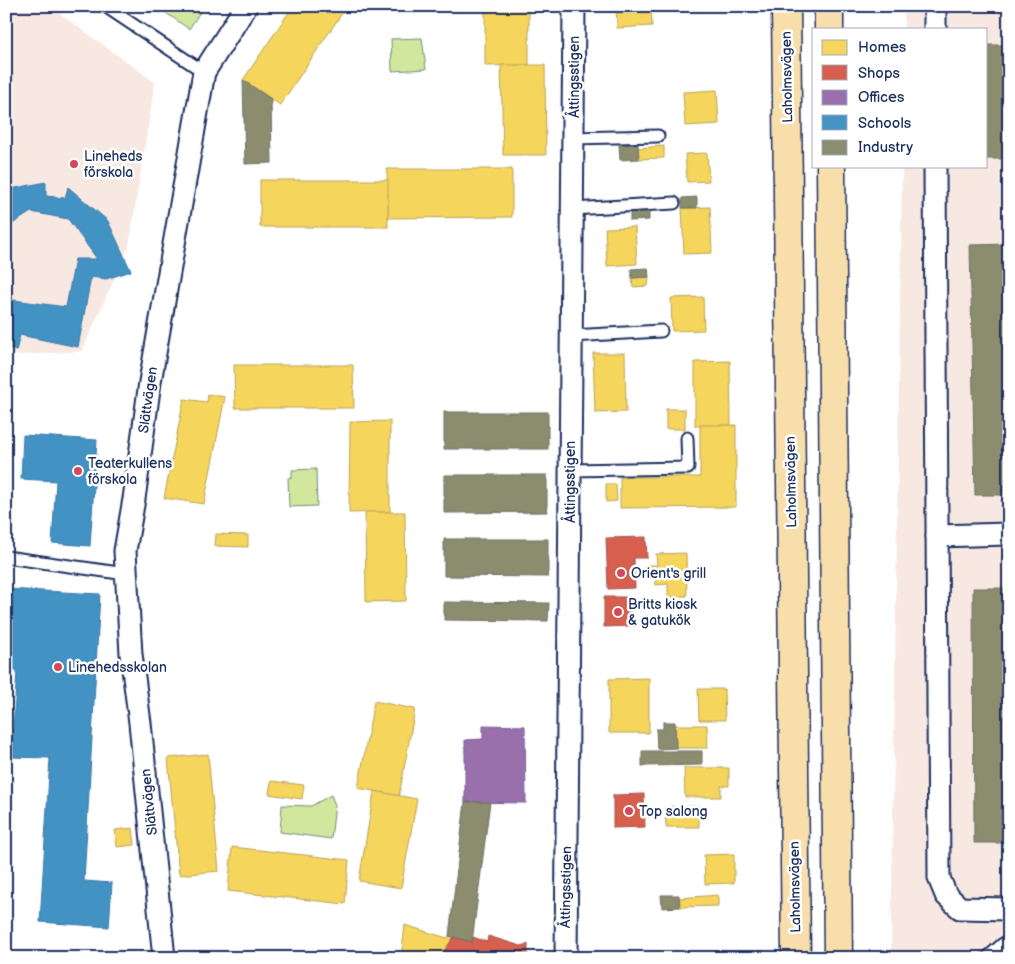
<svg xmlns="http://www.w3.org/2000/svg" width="1015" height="964" viewBox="0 0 1015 964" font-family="'Balsamiq Sans',sans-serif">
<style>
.built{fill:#f8e8e2}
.green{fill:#d0e79d;stroke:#768b7e}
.homes{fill:#f6d55c;stroke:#b4a35d}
.shops{fill:#d6604d;stroke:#9e5152}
.offices{fill:#9970ab;stroke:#735c94}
.schools{fill:#4393c3;stroke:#3775a5}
.industry{fill:#8c8c6e;stroke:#6a7069}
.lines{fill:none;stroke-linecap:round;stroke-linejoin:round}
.service-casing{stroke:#1b2f5e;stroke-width:15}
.minor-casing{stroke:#1b2f5e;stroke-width:25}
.trunk-casing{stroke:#1b2f5e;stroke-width:31}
.service{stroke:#fff;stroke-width:11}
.minor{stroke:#fff;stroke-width:21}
.trunk{stroke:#f8deab;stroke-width:28}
.poi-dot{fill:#d1495b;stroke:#fff;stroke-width:2}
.labels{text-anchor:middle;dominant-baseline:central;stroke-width:5;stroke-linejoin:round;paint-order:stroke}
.street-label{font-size:14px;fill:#1b2f5e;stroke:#fff}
.poi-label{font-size:14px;fill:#1b2f5e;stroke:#fff;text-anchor:start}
</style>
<rect width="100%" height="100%" fill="#fff"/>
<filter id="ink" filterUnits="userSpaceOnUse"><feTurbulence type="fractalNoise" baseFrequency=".02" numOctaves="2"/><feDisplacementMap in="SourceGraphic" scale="10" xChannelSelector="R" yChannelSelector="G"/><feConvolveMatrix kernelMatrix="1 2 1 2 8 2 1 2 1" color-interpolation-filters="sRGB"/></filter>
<g filter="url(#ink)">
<!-- built -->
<g class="built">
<path d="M 6,6 L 49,6 L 155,82 L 129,246 L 82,351 L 6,356 Z"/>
<path d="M 904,6 L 1009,6 L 1009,958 L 891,958 L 902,166 L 986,166 L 986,29 L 904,29 Z"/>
</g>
<!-- green -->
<g class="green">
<path d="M 156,6 L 204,6 L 189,29 Z"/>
<path d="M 422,38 L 426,69 L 392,71 L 391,39 Z"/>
<path d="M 316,469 L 317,506 L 289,507 L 288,478 L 292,477 L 292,470 Z"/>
<path d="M 331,795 L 335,805 L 331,839 L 280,832 L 282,805 L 311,806 Z"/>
</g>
<!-- homes -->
<g class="homes">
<path d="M 347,6 L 280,105 L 243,80 L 293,6 Z"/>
<path d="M 485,6 L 529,6 L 529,65 L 485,66 Z"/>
<path d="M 616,6 L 651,6 L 652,26 L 617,28 Z"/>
<path d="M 501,65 L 545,65 L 546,155 L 503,155 Z"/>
<path d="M 717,90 L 719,124 L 685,126 L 683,92 Z"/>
<path d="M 664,146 L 664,158 L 639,159 L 638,148 Z"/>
<path d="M 707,153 L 709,181 L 687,182 L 685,154 Z"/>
<path d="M 387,169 L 512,169 L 512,217 L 388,218 Z"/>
<rect x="260" y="180" width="128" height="47"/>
<path d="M 710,207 L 712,253 L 684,254 L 682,208 Z"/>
<path d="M 635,227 L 637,264 L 607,266 L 605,228 Z"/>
<path d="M 649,277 L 648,286 L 633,287 L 632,278 Z"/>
<path d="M 703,297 L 704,330 L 672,331 L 671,298 Z"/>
<path d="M 593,353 L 625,353 L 626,412 L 595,413 Z"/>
<path d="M 730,361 L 731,425 L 695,426 L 695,362 Z"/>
<path d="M 234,365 L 353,365 L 354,408 L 235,408 Z"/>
<path d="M 208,394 L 225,397 L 204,504 L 164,498 L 184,399 L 207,402 Z"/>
<rect x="666" y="409" width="19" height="20"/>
<path d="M 390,421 L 390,512 L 349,513 L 350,422 Z"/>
<path d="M 700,425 L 736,425 L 736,507 L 620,508 L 620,477 L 700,477 Z"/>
<path d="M 606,484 L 616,484 L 617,501 L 606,502 Z"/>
<path d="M 365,512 L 405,512 L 406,601 L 366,602 Z"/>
<path d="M 216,534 L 248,535 L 248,547 L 215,546 Z"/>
<path d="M 686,553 L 687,596 L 668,597 L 668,584 L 656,585 L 655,577 L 649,578 L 648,565 L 657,565 L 656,554 Z"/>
<path d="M 649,678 L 649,733 L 609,733 L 609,679 Z"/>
<path d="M 698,689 L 724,689 L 725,720 L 699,720 Z"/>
<path d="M 374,701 L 415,709 L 399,796 L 358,788 Z"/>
<path d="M 675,725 L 707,725 L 708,748 L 676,748 Z"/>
<path d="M 208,754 L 219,871 L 179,875 L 168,758 Z"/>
<path d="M 684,768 L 729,768 L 729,786 L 721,786 L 721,797 L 685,797 Z"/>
<path d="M 271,781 L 304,785 L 302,799 L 269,794 Z"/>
<path d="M 374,791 L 417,799 L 401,888 L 359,881 Z"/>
<path d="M 699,806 L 699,827 L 666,827 L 665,807 Z"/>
<path d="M 133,828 L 135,845 L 117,847 L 115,830 Z"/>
<path d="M 232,847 L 349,860 L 345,904 L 228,891 Z"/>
<path d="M 734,854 L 734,883 L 705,884 L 704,855 Z"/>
<path d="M 718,895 L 718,906 L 680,907 L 679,898 Z"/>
<path d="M 405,925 L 447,938 L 449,936 L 454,937 L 439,958 L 401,958 Z"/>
</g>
<!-- shops -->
<g class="shops">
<path d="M 646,537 L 647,558 L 634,558 L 635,588 L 608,589 L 606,538 Z"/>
<path d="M 604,597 L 631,597 L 631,626 L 604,627 Z"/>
<path d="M 644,794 L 645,827 L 613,828 L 613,795 Z"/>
<path d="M 488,936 L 521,946 L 528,944 L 528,958 L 439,958 L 454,937 L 472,942 L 473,937 L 487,942 Z"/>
</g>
<!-- offices -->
<path class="offices" d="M 483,725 L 525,726 L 526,803 L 465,802 L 465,740 L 483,739 Z"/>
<!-- schools -->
<g class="schools">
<path d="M 46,182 L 46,196 L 65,198 L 68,187 L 108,221 L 131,271 L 106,279 L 91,277 L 78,347 L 20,335 L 16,351 L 6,347 L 6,299 L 66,307 L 75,259 L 97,259 L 68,219 L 31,212 L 6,228 L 6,190 Z"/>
<path d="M 23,435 L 97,440 L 90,546 L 52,543 L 56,481 L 21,479 Z"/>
<path d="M 6,589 L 100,594 L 84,881 L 112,883 L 109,927 L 40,922 L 50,758 L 11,757 L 17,671 L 6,670 Z"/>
</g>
<!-- industry -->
<g class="industry">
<rect x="986" y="45" width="23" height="114"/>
<path d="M 243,80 L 271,99 L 272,163 L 245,164 Z"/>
<path d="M 638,144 L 639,159 L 620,160 L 619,145 Z"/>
<path d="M 697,197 L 697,208 L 682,208 L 682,198 Z"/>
<path d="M 649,210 L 649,220 L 630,221 L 630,211 Z"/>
<path d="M 1009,244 L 1009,495 L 975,495 L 970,245 Z"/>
<path d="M 648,268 L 649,277 L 632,278 L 631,269 Z"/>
<rect x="444" y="412" width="104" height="37"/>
<path d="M 444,475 L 547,475 L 547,512 L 444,513 Z"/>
<path d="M 444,539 L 548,539 L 548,577 L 444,576 Z"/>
<path d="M 973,588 L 1009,588 L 1009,843 L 974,843 Z"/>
<path d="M 444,602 L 549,603 L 548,621 L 444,620 Z"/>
<path d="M 663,722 L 675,722 L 676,748 L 657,749 L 656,729 L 663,729 Z"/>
<path d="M 642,751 L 702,751 L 702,765 L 642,766 Z"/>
<path d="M 465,802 L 490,802 L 472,942 L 449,936 Z"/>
<path d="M 661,895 L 679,895 L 680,907 L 662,908 Z"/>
</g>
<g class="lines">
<!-- service casing -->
<g class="service-casing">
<g id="service">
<path d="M 105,6 L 204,72"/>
<path d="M 573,138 L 658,136"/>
<path d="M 572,209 L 674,203"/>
<path d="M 571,336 L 661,331"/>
<path d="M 570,470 L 688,468 L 687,438"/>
<path d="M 6,557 L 126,574"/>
<path d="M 987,958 L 1003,944 L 1009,944"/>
</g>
</g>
<!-- minor casing -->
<g class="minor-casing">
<g id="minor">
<path d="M 935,6 L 935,29"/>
<path d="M 935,166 L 939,878 L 946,895 L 960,908 L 1009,909"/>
<path d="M 937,536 L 1009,534"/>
<path d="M 164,958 L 140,723 L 131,654 L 125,551 L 134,499 L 150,382 L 204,72 L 246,6"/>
<path d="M 566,958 L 574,6"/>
</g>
</g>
<!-- trunk casing -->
<g class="trunk-casing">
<g id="trunk">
<path d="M 786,6 L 796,958"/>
<path d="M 829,6 L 829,29"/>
<path d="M 831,166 L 838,958"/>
</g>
</g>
<!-- service -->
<use href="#service" class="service"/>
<!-- minor -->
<use href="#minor" class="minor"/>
<!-- trunk -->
<use href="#trunk" class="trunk"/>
</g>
</g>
<!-- markers -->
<g class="poi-dot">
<circle cx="74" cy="164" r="5"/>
<circle cx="78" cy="471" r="5"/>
<circle cx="621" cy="573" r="5"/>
<circle cx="618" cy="612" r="5"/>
<circle cx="58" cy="667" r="5"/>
<circle cx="629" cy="811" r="5"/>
</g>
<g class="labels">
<!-- street labels -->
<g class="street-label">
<text transform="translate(574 77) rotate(-90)">Åttingsstigen</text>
<text transform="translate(787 77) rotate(-91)">Laholmsvägen</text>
<text transform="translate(148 400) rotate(-82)">Slättvägen</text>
<text transform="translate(570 482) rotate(-90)">Åttingsstigen</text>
<text transform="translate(791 482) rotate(-91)">Laholmsvägen</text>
<text transform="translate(149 802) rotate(-96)">Slättvägen</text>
<text transform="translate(566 887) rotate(-89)">Åttingsstigen</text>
<text transform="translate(795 887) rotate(-91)">Laholmsvägen</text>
</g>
<!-- poi labels -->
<g class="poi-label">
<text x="84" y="156">Lineheds<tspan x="84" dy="16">förskola</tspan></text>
<text x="88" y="463">Teaterkullens<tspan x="88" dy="16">förskola</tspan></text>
<text x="631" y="573">Orient's grill</text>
<text x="628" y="604">Britts kiosk<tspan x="628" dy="16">&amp; gatukök</tspan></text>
<text x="68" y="667">Linehedsskolan</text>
<text x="639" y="811">Top salong</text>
</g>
</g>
<!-- margin -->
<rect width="1015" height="964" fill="none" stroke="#fff" stroke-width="25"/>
<rect x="12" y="12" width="990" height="939" fill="none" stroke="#1b2f5e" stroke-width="2" filter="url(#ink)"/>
<!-- legend -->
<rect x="812" y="28" width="175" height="140" fill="#ffffff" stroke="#a4acbf"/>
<rect x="822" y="40" width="25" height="15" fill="#f6d55c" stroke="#a4acbf"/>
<text x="858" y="52" font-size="15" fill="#1b2f5e">Homes</text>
<rect x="822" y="65" width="25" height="15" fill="#d6604d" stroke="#a4acbf"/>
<text x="858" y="78" font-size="15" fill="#1b2f5e">Shops</text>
<rect x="822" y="90" width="25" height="15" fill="#9970ab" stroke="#a4acbf"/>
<text x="858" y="102" font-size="15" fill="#1b2f5e">Offices</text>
<rect x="822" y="115" width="25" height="15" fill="#4393c3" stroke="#a4acbf"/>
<text x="858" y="128" font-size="15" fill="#1b2f5e">Schools</text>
<rect x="822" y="140" width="25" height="15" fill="#8c8c6e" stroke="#a4acbf"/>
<text x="858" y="152" font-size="15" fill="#1b2f5e">Industry</text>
</svg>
